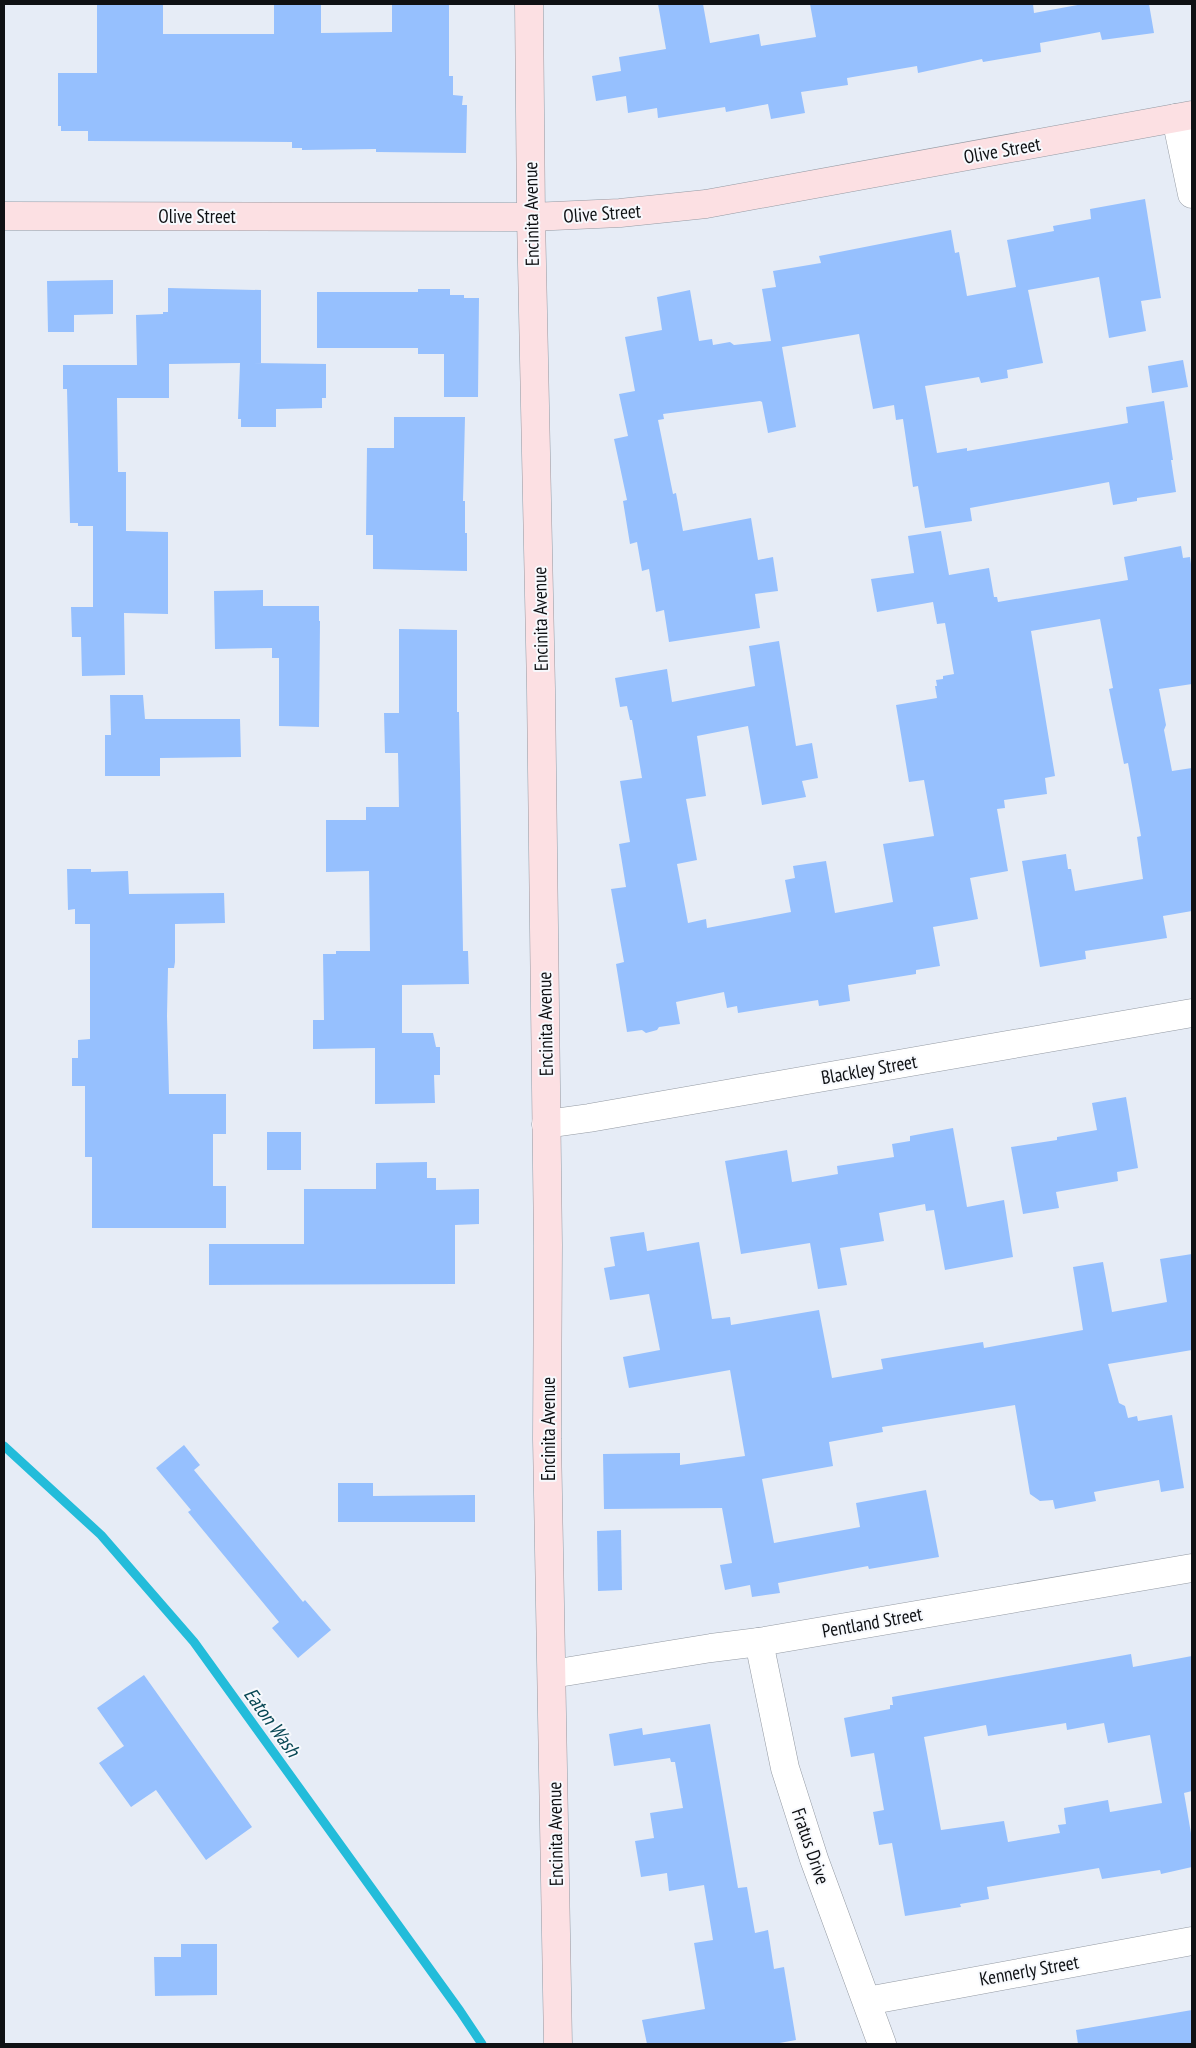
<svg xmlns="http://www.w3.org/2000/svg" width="1196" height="2048" viewBox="0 0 1196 2048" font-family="'PT Sans Narrow',sans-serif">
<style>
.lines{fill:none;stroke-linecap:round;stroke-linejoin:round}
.stream{stroke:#23bcda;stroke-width:9}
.building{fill:#96c0fe;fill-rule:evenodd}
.street-casing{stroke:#949aa3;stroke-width:29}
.secondary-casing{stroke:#949aa3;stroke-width:29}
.street{stroke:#fff;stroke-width:28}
.secondary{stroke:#fce0e3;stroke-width:28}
.labels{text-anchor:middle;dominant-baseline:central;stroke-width:4;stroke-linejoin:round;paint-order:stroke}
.street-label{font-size:19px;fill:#0f1114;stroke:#f7f9fd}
.water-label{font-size:20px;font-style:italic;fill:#084754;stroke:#f7f9fd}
</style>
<rect width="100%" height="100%" fill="#e6ecf6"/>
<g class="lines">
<!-- stream -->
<path class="stream" d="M 4,1446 L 101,1535 L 194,1642 L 460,2011 L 482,2044"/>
</g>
<!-- building -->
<g class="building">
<path d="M 97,4 L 163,4 L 163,34 L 274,34 L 274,4 L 321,4 L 321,33 L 392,32 L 392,4 L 449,4 L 449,76 L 453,76 L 453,95 L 463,96 L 462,105 L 467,105 L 466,153 L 376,152 L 376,149 L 302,150 L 302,148 L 292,148 L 292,142 L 88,141 L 88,131 L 61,131 L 61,126 L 58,126 L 58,73 L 97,73 Z"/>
<path d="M 658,4 L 703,4 L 710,43 L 759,34 L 761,46 L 816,37 L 810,4 L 1033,4 L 1034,13 L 1083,4 L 1149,4 L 1154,33 L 1102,40 L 1100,32 L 1040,43 L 1041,52 L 983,62 L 982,59 L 918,73 L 917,66 L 847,78 L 848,85 L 801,92 L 805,113 L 771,119 L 768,104 L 726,112 L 725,107 L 658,118 L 657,108 L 628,113 L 626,96 L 596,101 L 592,76 L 621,71 L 619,57 L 666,49 Z"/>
<path d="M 1145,199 L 1161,298 L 1141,301 L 1146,331 L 1109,338 L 1099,277 L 1028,290 L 1043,363 L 1007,370 L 1008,378 L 981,383 L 979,377 L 925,386 L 937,453 L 967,448 L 967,451 L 1128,423 L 1126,407 L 1164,401 L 1173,460 L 1171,460 L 1176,492 L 1137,498 L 1137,501 L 1113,505 L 1109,482 L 970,508 L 972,521 L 925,528 L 918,486 L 913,487 L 903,419 L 896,420 L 894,405 L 873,409 L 859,334 L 782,347 L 796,427 L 768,433 L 762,402 L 760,401 L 663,414 L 664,419 L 658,420 L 673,494 L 676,493 L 683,531 L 751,518 L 758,560 L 773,557 L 778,591 L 755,594 L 760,628 L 669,642 L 664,610 L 656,612 L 649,569 L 642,571 L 637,542 L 630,544 L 623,501 L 627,500 L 614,439 L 628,436 L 619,394 L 635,391 L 625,337 L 662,330 L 657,297 L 690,290 L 699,341 L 712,339 L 713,345 L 730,342 L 734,345 L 771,341 L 762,289 L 776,287 L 773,271 L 821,263 L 819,256 L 951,230 L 955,253 L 959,252 L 967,296 L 1016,287 L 1007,240 L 1054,231 L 1053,226 L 1091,219 L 1090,209 Z"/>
<path d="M 113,280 L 113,314 L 74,315 L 74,332 L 48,332 L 47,281 Z"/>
<path d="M 168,288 L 261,290 L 261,363 L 250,363 L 326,364 L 326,398 L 322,398 L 322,408 L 276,409 L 276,427 L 241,427 L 241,419 L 238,419 L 240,363 L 169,364 L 169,398 L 117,398 L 118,472 L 126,472 L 126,531 L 168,532 L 168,614 L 124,613 L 125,675 L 82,676 L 81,637 L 72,637 L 71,607 L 93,607 L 93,526 L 78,526 L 78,523 L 70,523 L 67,389 L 63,389 L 63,365 L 137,365 L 136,315 L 163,314 L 163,312 L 168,312 Z"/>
<path d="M 418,289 L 450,289 L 450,295 L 464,295 L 464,298 L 479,298 L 478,397 L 444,397 L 444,354 L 418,354 L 418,348 L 317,348 L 317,292 L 418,292 Z"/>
<path d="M 1183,360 L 1188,387 L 1152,393 L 1148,366 Z"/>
<path d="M 394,417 L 465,417 L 463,501 L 465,501 L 465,533 L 467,533 L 467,571 L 373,569 L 373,535 L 366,535 L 367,448 L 394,448 Z"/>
<path d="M 941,531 L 949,575 L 989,568 L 994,597 L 997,597 L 998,602 L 1128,580 L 1124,557 L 1181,546 L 1183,558 L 1190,557 L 1192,571 L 1192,684 L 1159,689 L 1166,725 L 1164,730 L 1172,771 L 1192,768 L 1192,911 L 1163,916 L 1167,938 L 1085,951 L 1086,959 L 1040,967 L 1022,861 L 1066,854 L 1068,869 L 1071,869 L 1075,891 L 1143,879 L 1137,837 L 1141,836 L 1128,763 L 1124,764 L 1109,689 L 1113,688 L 1100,619 L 1031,631 L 1055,776 L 1045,778 L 1047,794 L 1004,800 L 1005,808 L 997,809 L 1008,871 L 970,878 L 978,919 L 933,927 L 940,966 L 916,970 L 916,974 L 848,985 L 850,1001 L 819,1006 L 818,1000 L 738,1013 L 737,1006 L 727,1008 L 724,992 L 676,1002 L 680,1024 L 659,1027 L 657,1030 L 646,1033 L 642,1030 L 627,1032 L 616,964 L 624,962 L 611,889 L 626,887 L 619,844 L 630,842 L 620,781 L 642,778 L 632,720 L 630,720 L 627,706 L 620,707 L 615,678 L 667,669 L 672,702 L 755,686 L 749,646 L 779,641 L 796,746 L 812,743 L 818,778 L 802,781 L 806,797 L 762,805 L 748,726 L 697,736 L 706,796 L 686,799 L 697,860 L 677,864 L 688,923 L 706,919 L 707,928 L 791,912 L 785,880 L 795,878 L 793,866 L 826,861 L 835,913 L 893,902 L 883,844 L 934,836 L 924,780 L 909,782 L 896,705 L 937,698 L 935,686 L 937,686 L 936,680 L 943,679 L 943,676 L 954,674 L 945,623 L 937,624 L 933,602 L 877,612 L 871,579 L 914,573 L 908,536 Z"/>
<path d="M 263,590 L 263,606 L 319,606 L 319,621 L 320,621 L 319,727 L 279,726 L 279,658 L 272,658 L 272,648 L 215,649 L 214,591 Z"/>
<path d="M 399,629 L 457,630 L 457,712 L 459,712 L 463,951 L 468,951 L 469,984 L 402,985 L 402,1033 L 433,1033 L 436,1047 L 440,1047 L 440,1075 L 434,1075 L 435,1103 L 375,1104 L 375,1048 L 313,1049 L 313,1020 L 324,1020 L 323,954 L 336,954 L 336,951 L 370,951 L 369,871 L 326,872 L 326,820 L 366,820 L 366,807 L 399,807 L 398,753 L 385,753 L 384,713 L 399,713 Z"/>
<path d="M 110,695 L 143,695 L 145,719 L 240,719 L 241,757 L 160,758 L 160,776 L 105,776 L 105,735 L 111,735 Z"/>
<path d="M 67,869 L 91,869 L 91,872 L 128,871 L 129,894 L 224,893 L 225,923 L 175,924 L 175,962 L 174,968 L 168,968 L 167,1016 L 169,1094 L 226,1094 L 226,1134 L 213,1134 L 213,1186 L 226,1186 L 226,1228 L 92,1228 L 92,1157 L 85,1157 L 85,1086 L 72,1086 L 72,1058 L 78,1058 L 78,1040 L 90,1039 L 90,924 L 75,924 L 75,909 L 68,910 Z"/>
<path d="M 1126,1097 L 1138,1168 L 1117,1172 L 1118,1181 L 1056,1192 L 1059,1208 L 1023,1214 L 1011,1147 L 1057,1140 L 1057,1137 L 1097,1130 L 1092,1103 Z"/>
<path d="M 953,1128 L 967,1207 L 1004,1200 L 1013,1257 L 945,1270 L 934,1210 L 926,1211 L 925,1204 L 879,1213 L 884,1241 L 840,1248 L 847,1285 L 818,1289 L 810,1243 L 741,1254 L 725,1161 L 787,1150 L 792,1182 L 838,1174 L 837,1166 L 894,1157 L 892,1144 L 910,1141 L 910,1136 Z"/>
<rect x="267" y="1132" width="34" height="38"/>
<path d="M 427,1162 L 427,1178 L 436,1178 L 436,1190 L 479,1189 L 479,1224 L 455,1225 L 455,1284 L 209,1285 L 209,1244 L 304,1244 L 304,1189 L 376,1189 L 376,1163 Z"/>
<path d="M 644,1232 L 647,1251 L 699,1242 L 712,1319 L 730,1317 L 731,1325 L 819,1310 L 832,1378 L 883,1369 L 881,1359 L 983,1342 L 984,1348 L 1083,1330 L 1073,1267 L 1103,1262 L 1112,1312 L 1167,1302 L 1160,1259 L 1192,1254 L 1192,1350 L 1108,1364 L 1119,1403 L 1125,1406 L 1128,1418 L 1137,1416 L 1138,1421 L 1172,1415 L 1184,1488 L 1161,1492 L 1159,1480 L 1094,1492 L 1096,1501 L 1055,1509 L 1053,1500 L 1040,1501 L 1030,1494 L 1015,1405 L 882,1427 L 883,1432 L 829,1442 L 833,1466 L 762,1479 L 774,1543 L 860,1527 L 856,1503 L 926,1490 L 939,1557 L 869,1569 L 868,1566 L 778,1583 L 780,1593 L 752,1597 L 750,1585 L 725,1590 L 720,1565 L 732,1563 L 722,1508 L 604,1509 L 603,1454 L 680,1453 L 680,1465 L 745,1456 L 730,1370 L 629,1388 L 623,1357 L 660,1350 L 649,1294 L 610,1300 L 604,1268 L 615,1266 L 610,1237 Z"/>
<path d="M 184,1445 L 200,1465 L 194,1470 L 303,1602 L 305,1600 L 331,1630 L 298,1658 L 272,1628 L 279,1622 L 188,1512 L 191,1510 L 156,1468 Z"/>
<path d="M 338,1483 L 373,1483 L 373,1496 L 475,1495 L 475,1522 L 338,1522 Z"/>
<path d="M 621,1530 L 622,1590 L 598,1591 L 597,1531 Z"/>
<path d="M 1131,1654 L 1133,1667 L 1192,1656 L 1192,1791 L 1184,1793 L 1192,1839 L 1192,1867 L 1161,1874 L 1160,1870 L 1102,1879 L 1099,1868 L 987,1887 L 989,1899 L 960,1904 L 961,1907 L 905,1916 L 892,1843 L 879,1845 L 873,1812 L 884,1810 L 874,1753 L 851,1757 L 844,1718 L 890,1709 L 890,1705 L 893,1705 L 892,1697 ZM 1066,1723 L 1067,1730 L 1104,1723 L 1108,1743 L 1150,1735 L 1162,1803 L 1110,1812 L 1108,1800 L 1064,1808 L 1066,1824 L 1058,1825 L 1060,1833 L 1008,1842 L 1004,1821 L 941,1830 L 924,1737 L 986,1725 L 988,1736 Z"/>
<path d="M 144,1675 L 252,1827 L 206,1860 L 156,1790 L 131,1807 L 99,1763 L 124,1746 L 97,1708 Z"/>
<path d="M 710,1724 L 738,1888 L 747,1887 L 755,1933 L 768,1930 L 774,1969 L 784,1967 L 796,2040 L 774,2044 L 647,2044 L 642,2020 L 705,2009 L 694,1943 L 713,1940 L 704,1885 L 669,1891 L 667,1873 L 641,1877 L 635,1841 L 654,1838 L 650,1813 L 683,1808 L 675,1762 L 671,1762 L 670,1758 L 614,1766 L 609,1734 L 642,1728 L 643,1735 Z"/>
<path d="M 181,1944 L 217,1944 L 217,1995 L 155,1996 L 154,1957 L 181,1957 Z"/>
<path d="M 1192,2010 L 1192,2044 L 1078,2044 L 1076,2030 Z"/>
</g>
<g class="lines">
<!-- street casing -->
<g class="street-casing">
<g id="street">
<path d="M 1176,118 L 1192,194"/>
<path d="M 546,1124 L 589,1118 L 1192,1013"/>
<path d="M 759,1642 L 785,1768 L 814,1859 L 882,2044"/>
<path d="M 552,1674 L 711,1648 L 759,1642 L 1192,1568"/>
<path d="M 867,2001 L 1192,1941"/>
</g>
</g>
<!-- secondary casing -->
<g class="secondary-casing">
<g id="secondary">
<path d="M 529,4 L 531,217 L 541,689 L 548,1245 L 547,1439 L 558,2044"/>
<path d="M 4,216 L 531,217 L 620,213 L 706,204 L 1192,115"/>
</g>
</g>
<!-- street -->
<use href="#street" class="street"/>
<!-- secondary -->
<use href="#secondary" class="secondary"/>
</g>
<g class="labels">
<!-- street labels -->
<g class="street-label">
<text transform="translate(1002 150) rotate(-10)">Olive Street</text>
<text transform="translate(602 213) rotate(-4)">Olive Street</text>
<text transform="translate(531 214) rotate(-91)">Encinita Avenue</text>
<text x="197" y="216">Olive Street</text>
<text transform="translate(540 619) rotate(-91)">Encinita Avenue</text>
<text transform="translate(545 1024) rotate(-91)">Encinita Avenue</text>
<text transform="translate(869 1069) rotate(-10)">Blackley Street</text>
<text transform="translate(548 1429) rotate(-90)">Encinita Avenue</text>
<text transform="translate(872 1622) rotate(-10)">Pentland Street</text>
<text transform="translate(555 1834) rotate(-91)">Encinita Avenue</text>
<text transform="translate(811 1846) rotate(71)">Fratus Drive</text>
<text transform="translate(1029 1970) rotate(-10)">Kennerly Street</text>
</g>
<!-- water labels -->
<g class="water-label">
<text transform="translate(272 1722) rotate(54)">Eaton Wash</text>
</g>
</g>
<!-- border -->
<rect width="1196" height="2048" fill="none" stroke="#0f1114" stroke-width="10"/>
</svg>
